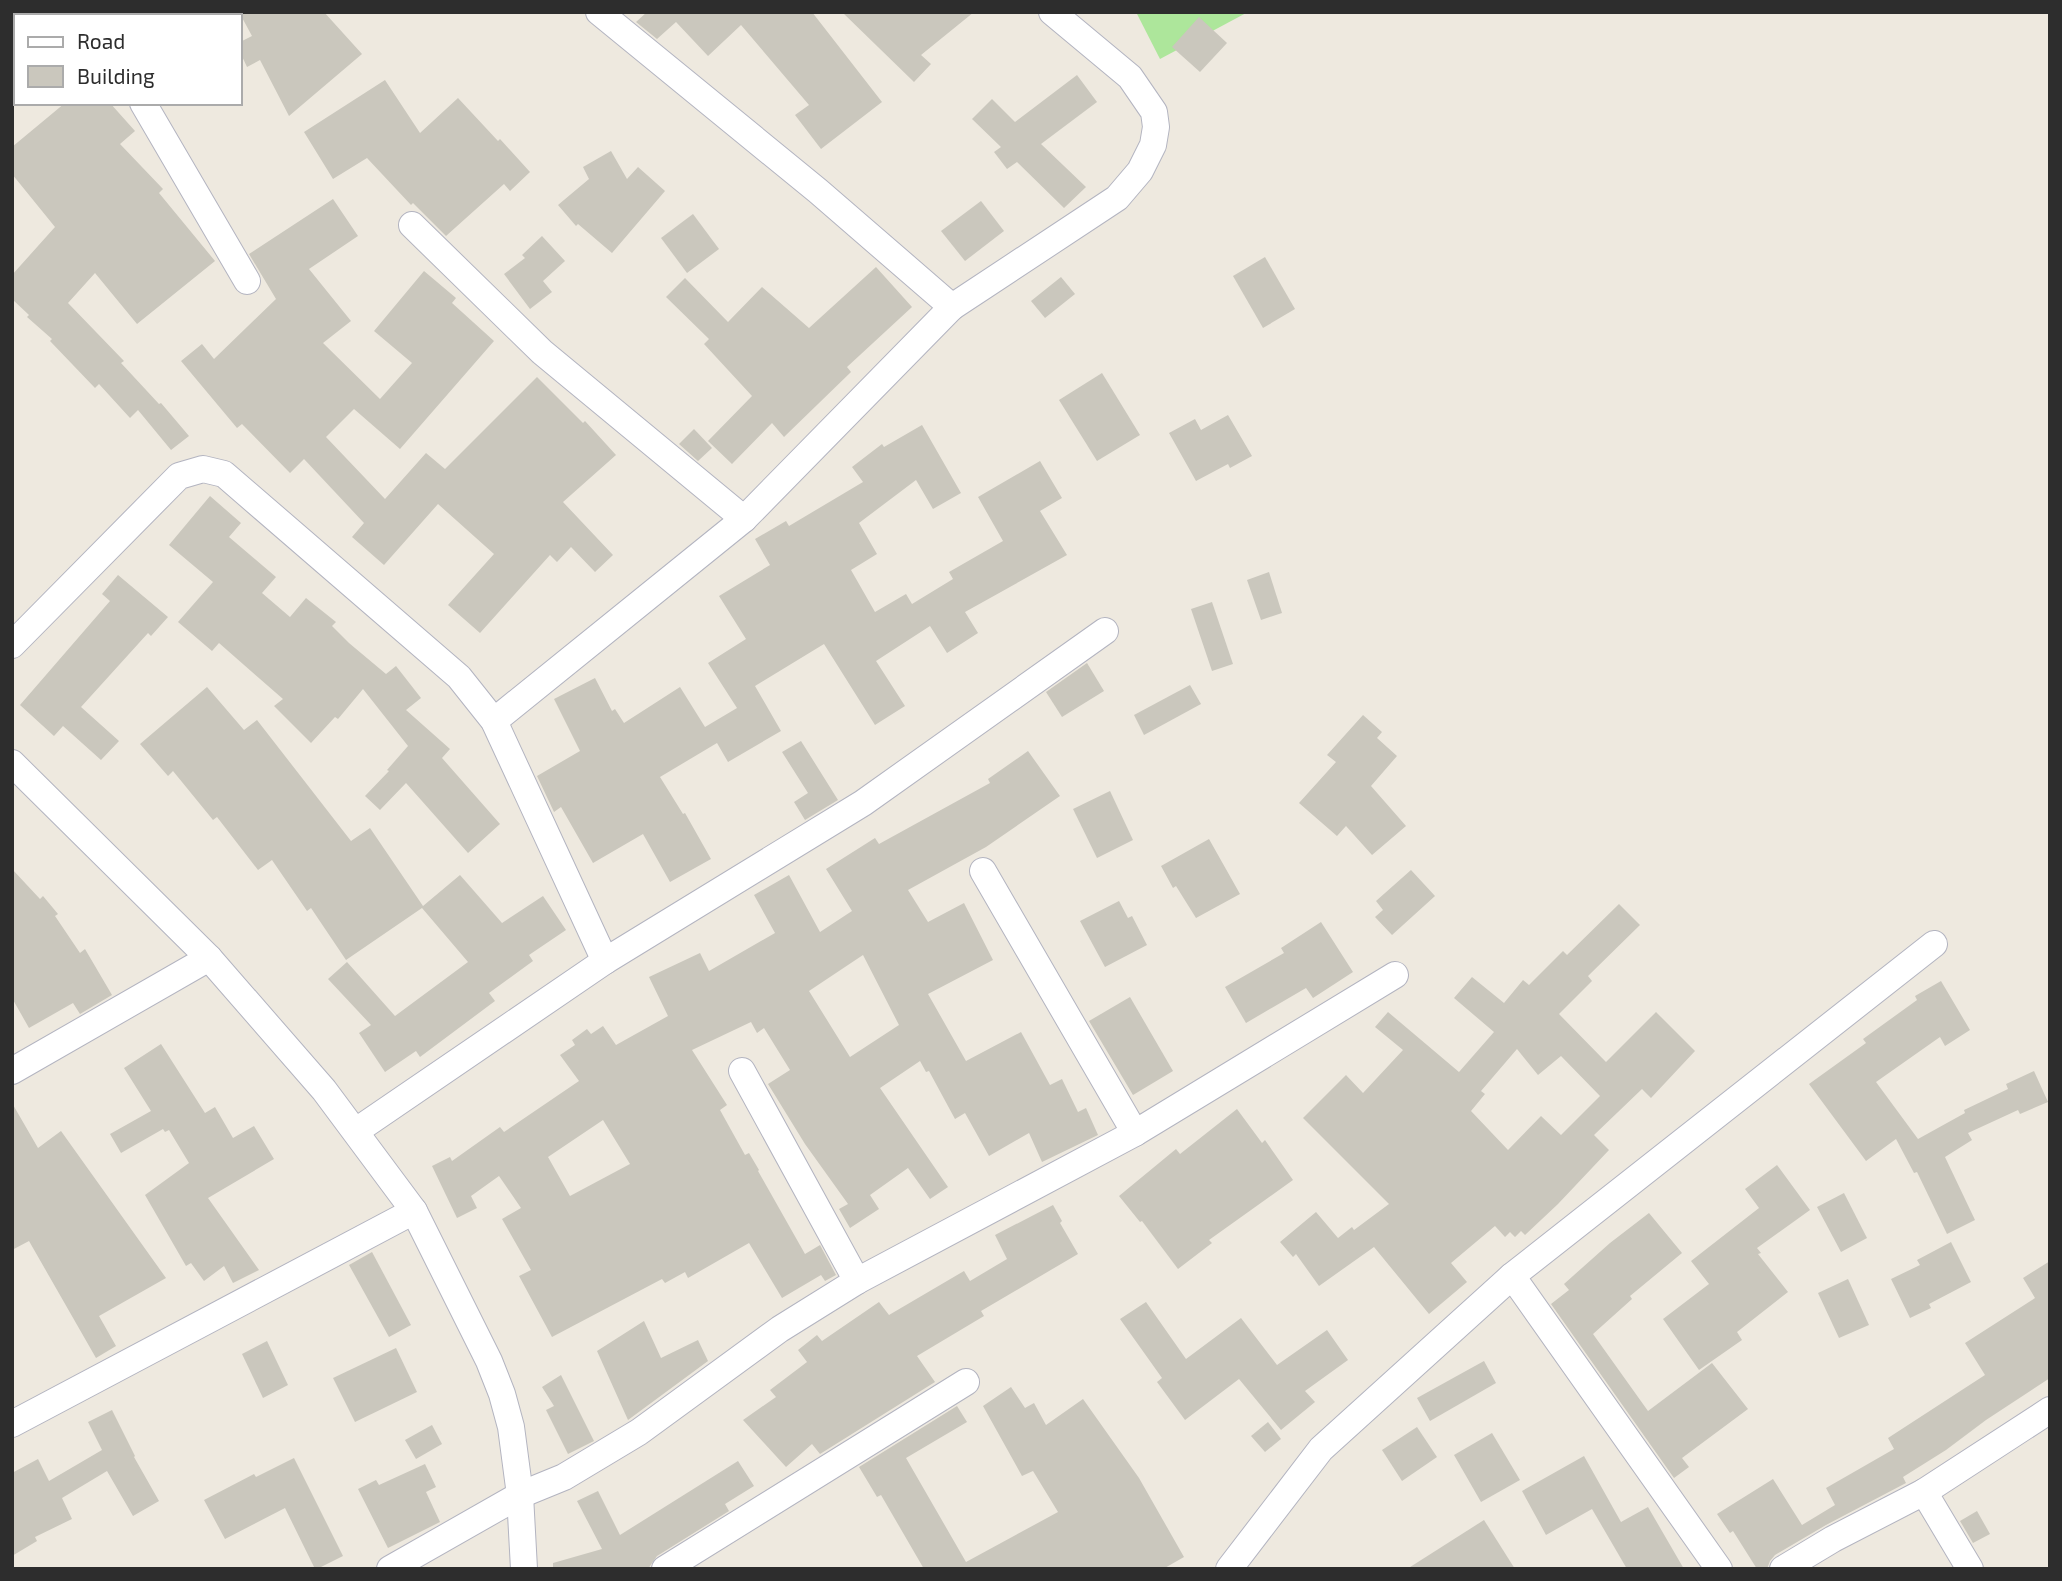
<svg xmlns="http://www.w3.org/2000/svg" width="2062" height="1581" viewBox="0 0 2062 1581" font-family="'Exo 2',sans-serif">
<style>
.green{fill:#ade69b}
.building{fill:#cac7bd;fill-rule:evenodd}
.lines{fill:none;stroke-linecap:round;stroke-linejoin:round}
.minor-casing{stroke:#b3b4c0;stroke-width:28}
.minor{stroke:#fff;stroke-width:26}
</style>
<rect width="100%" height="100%" fill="#eee9df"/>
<!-- green -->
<path class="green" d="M 1136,12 L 1248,12 L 1160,59 Z"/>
<!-- building -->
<g class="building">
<path d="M 239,12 L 324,12 L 362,54 L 289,116 L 260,60 L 247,67 L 240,52 L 240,42 L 252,36 Z"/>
<path d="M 647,12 L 812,12 L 882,102 L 821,149 L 795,115 L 809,105 L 741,25 L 708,56 L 676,22 L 657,39 L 636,22 Z"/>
<path d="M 842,12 L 974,12 L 921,55 L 931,64 L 914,82 Z"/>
<path d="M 1199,17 L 1227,43 L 1200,72 L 1172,47 Z"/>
<path d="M 1077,75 L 1097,102 L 1041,144 L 1086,187 L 1064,208 L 1017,162 L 1007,169 L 994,152 L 1001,147 L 972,119 L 992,99 L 1015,122 Z"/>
<path d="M 385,80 L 420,133 L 458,98 L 498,141 L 500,139 L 530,172 L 510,191 L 504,184 L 446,236 L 413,203 L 411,205 L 367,158 L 333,179 L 304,132 Z"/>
<path d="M 65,103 L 110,103 L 135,131 L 120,144 L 163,189 L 159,193 L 215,261 L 137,324 L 95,273 L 68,303 L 124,361 L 121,363 L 159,404 L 161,403 L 189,436 L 171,450 L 138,410 L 130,418 L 99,384 L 95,388 L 50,341 L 52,339 L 27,317 L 29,315 L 12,299 L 12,275 L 55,227 L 12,174 L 12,147 Z"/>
<path d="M 611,151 L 627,179 L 638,167 L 665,191 L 612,253 L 578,224 L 576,226 L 558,205 L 589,179 L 583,167 Z"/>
<path d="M 333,199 L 358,236 L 309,269 L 351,321 L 323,343 L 380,399 L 412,363 L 374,331 L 424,271 L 456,298 L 452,303 L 494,341 L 400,449 L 354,409 L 326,437 L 385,499 L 426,453 L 445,469 L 537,377 L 583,423 L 585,421 L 616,455 L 563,502 L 613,555 L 595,572 L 571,547 L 557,562 L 550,555 L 480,633 L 448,605 L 494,554 L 438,504 L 384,565 L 352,537 L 364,523 L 304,459 L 290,473 L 242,424 L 237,428 L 181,361 L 202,344 L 214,359 L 276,299 L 249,254 Z"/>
<path d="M 981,201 L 1004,231 L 965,261 L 941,231 Z"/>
<path d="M 693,214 L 719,249 L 687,273 L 661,238 Z"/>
<path d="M 542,236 L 565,261 L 543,281 L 552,292 L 530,309 L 504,274 L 525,258 L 522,255 Z"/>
<path d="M 1265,257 L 1295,309 L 1263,328 L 1233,276 Z"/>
<path d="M 876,267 L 912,307 L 847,367 L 851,372 L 784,437 L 772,423 L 732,464 L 708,441 L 752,396 L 704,344 L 709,339 L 666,297 L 685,278 L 728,322 L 762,287 L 809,328 Z"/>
<path d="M 1061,277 L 1075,294 L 1045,318 L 1031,301 Z"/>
<path d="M 1102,373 L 1140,435 L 1097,461 L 1059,400 Z"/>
<path d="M 1228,415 L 1252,456 L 1230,468 L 1228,464 L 1196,481 L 1169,433 L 1195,419 L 1201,430 Z"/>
<path d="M 922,425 L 961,493 L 933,509 L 916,480 L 859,523 L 877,554 L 851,570 L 875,612 L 906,594 L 912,604 L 953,579 L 949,572 L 1003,541 L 978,497 L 1040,461 L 1062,498 L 1040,511 L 1067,555 L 965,612 L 978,633 L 947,653 L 930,626 L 876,661 L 905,706 L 875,725 L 824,644 L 755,686 L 781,731 L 728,762 L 717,743 L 660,777 L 683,814 L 685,813 L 711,859 L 670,882 L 643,834 L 593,863 L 561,807 L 554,812 L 537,776 L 580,751 L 554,699 L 595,678 L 612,711 L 615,709 L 624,723 L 680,687 L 705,727 L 737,708 L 708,663 L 746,639 L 719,596 L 770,565 L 755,539 L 786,521 L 789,526 L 863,482 L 852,467 L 882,444 L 884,447 Z"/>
<path d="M 694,429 L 712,448 L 698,461 L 679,444 Z"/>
<path d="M 210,496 L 241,523 L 229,537 L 276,577 L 262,593 L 290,617 L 306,598 L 336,622 L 332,626 L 349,643 L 386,674 L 396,666 L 421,698 L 406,710 L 450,749 L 442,758 L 500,824 L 468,853 L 406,783 L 380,810 L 365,796 L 389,771 L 387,770 L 408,746 L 363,689 L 338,719 L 335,717 L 311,743 L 274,706 L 283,699 L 219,643 L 212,651 L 178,622 L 213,582 L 169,545 Z"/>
<path d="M 1269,572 L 1282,613 L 1261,620 L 1247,580 Z"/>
<path d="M 118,575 L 168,617 L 151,636 L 148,633 L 81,707 L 119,741 L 101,760 L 63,726 L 54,736 L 20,705 L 110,601 L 102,594 Z"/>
<path d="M 1212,602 L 1233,664 L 1212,671 L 1191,609 Z"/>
<path d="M 1087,663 L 1104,691 L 1062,717 L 1046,692 Z"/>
<path d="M 1190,685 L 1201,704 L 1144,735 L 1134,715 Z"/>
<path d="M 207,687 L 244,730 L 257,720 L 351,841 L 370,828 L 423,906 L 460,875 L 502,923 L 543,896 L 566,930 L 529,955 L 533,961 L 489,993 L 495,1001 L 420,1057 L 416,1051 L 385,1072 L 359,1033 L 371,1025 L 328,979 L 347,962 L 395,1016 L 468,962 L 422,908 L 346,960 L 311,908 L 307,911 L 272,860 L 258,870 L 217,817 L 213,820 L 173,771 L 168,776 L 140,744 Z"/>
<path d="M 1363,715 L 1382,732 L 1377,738 L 1397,756 L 1371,786 L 1406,826 L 1372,855 L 1346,826 L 1337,836 L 1299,803 L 1336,762 L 1327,755 Z"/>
<path d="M 801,741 L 838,800 L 805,820 L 794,802 L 808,793 L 782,752 Z"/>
<path d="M 1028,751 L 1060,796 L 986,847 L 908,890 L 928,922 L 964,903 L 993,960 L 928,994 L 966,1061 L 1021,1032 L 1050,1085 L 1062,1079 L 1078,1112 L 1086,1108 L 1098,1135 L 1042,1162 L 1029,1133 L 989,1156 L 965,1113 L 955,1119 L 929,1071 L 926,1072 L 920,1061 L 880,1088 L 948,1187 L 930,1199 L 908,1168 L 870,1195 L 879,1209 L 850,1228 L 839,1209 L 848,1204 L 805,1144 L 768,1084 L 790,1070 L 764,1028 L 757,1033 L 751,1022 L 692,1050 L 727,1105 L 720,1110 L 745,1155 L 749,1153 L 759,1170 L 758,1171 L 805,1254 L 820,1245 L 836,1275 L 825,1281 L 821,1275 L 782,1298 L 749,1243 L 688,1278 L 685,1272 L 665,1283 L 662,1279 L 552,1337 L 519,1276 L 531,1270 L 502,1219 L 521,1208 L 499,1176 L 471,1196 L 477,1208 L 457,1218 L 432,1166 L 450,1157 L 452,1161 L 500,1127 L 504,1132 L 579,1081 L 560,1055 L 575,1045 L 572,1040 L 587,1029 L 591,1034 L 603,1026 L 616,1045 L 668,1016 L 649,977 L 700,953 L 709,971 L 775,933 L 754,895 L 789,875 L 820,932 L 852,911 L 826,869 L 875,838 L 879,844 L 990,783 L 988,779 ZM 863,955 L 899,1025 L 850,1057 L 809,991 ZM 603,1120 L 630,1164 L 570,1196 L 548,1157 Z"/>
<path d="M 1110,791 L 1133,840 L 1097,858 L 1073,809 Z"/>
<path d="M 1209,839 L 1240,894 L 1196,918 L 1176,886 L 1173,888 L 1161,866 Z"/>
<path d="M 12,869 L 40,899 L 43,896 L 58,914 L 55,916 L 80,953 L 85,949 L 112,995 L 80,1014 L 73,1003 L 29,1028 L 12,998 Z"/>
<path d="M 1411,870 L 1435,896 L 1392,935 L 1375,917 L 1383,910 L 1376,901 Z"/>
<path d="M 1119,901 L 1128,918 L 1132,916 L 1147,945 L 1105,967 L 1080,921 Z"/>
<path d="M 1619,904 L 1640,925 L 1588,976 L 1592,981 L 1559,1014 L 1606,1062 L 1656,1012 L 1695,1051 L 1651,1098 L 1642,1089 L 1594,1135 L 1609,1150 L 1558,1204 L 1525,1235 L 1521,1231 L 1515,1237 L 1510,1232 L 1505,1237 L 1495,1226 L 1451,1263 L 1467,1282 L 1429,1314 L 1374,1247 L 1319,1286 L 1296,1254 L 1293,1257 L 1280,1242 L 1316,1212 L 1338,1238 L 1352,1227 L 1354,1230 L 1389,1204 L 1303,1118 L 1346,1075 L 1363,1093 L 1403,1050 L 1375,1027 L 1388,1012 L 1459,1072 L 1494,1032 L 1454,998 L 1472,977 L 1504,1003 L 1523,980 L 1529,985 L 1563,951 L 1567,955 ZM 1517,1049 L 1538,1075 L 1561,1056 L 1600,1096 L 1561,1135 L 1541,1116 L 1508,1150 L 1471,1111 L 1485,1094 L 1481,1091 Z"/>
<path d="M 1321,922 L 1353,972 L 1313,998 L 1306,988 L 1246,1023 L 1225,987 L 1284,953 L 1281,948 Z"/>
<path d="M 1941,981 L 1970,1030 L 1945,1046 L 1940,1037 L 1876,1082 L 1918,1139 L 1965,1113 L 1964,1110 L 2008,1089 L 2006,1084 L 2034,1071 L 2048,1102 L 2020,1114 L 2018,1110 L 1968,1133 L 1972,1140 L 1945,1157 L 1975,1220 L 1947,1234 L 1917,1172 L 1914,1173 L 1896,1139 L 1866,1161 L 1809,1084 L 1866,1043 L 1863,1039 L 1917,1000 L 1915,996 Z"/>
<path d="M 1130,997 L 1173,1071 L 1133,1095 L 1089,1021 Z"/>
<path d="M 161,1044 L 205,1113 L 215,1107 L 233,1138 L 254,1126 L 274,1159 L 208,1198 L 259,1270 L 233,1283 L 224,1266 L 204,1281 L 191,1263 L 186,1266 L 145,1195 L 189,1163 L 169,1130 L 165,1132 L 163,1129 L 121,1153 L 110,1134 L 151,1111 L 124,1068 Z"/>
<path d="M 12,1103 L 38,1148 L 61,1131 L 166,1278 L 99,1316 L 116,1346 L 96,1358 L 29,1241 L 12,1250 Z"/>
<path d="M 1237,1109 L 1262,1143 L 1265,1140 L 1293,1180 L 1209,1240 L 1212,1243 L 1178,1269 L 1142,1221 L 1140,1222 L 1119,1196 L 1176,1149 L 1180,1154 Z"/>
<path d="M 1777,1165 L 1810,1210 L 1757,1248 L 1761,1253 L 1758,1254 L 1788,1292 L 1737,1332 L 1742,1340 L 1699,1370 L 1663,1319 L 1709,1284 L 1691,1261 L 1759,1208 L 1745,1189 Z"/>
<path d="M 1844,1193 L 1867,1238 L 1841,1252 L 1817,1207 Z"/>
<path d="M 1053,1205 L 1062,1221 L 1060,1223 L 1078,1254 L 981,1311 L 984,1316 L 917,1356 L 935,1382 L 820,1454 L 812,1444 L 786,1467 L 743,1420 L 776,1397 L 770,1390 L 807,1362 L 798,1350 L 817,1335 L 822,1341 L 879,1302 L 889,1315 L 964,1271 L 970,1281 L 1007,1259 L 995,1235 Z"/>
<path d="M 1649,1213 L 1682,1253 L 1630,1296 L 1632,1299 L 1593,1334 L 1648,1411 L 1712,1363 L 1748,1409 L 1682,1458 L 1689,1467 L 1674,1478 L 1551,1304 L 1569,1290 L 1564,1284 L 1610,1243 Z"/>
<path d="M 1951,1242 L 1971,1282 L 1929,1304 L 1931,1308 L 1910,1318 L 1891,1279 L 1920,1265 L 1917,1260 Z"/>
<path d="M 372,1252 L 411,1325 L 389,1337 L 349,1265 Z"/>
<path d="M 2050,1261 L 2050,1378 L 1986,1420 L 1946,1450 L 1903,1477 L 1906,1483 L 1826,1525 L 1775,1555 L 1770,1561 L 1767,1569 L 1757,1569 L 1733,1531 L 1730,1533 L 1717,1514 L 1773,1479 L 1802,1525 L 1835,1505 L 1826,1488 L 1894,1449 L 1888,1438 L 1985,1375 L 1965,1343 L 2035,1298 L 2023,1278 Z"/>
<path d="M 1848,1279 L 1869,1325 L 1839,1338 L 1818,1293 Z"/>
<path d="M 1146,1302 L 1186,1359 L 1241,1318 L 1277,1365 L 1327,1330 L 1348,1360 L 1305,1391 L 1315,1402 L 1281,1430 L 1239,1379 L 1185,1420 L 1157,1382 L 1162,1378 L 1120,1319 Z"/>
<path d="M 644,1321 L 661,1358 L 698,1340 L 708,1361 L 628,1420 L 597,1351 Z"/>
<path d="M 267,1341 L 288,1385 L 263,1398 L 242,1354 Z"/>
<path d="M 396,1348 L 417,1392 L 355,1422 L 333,1378 Z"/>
<path d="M 1484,1361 L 1496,1383 L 1430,1421 L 1417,1398 Z"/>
<path d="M 561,1375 L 594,1441 L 568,1454 L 546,1410 L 554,1406 L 542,1387 Z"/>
<path d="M 1011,1387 L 1025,1408 L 1034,1403 L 1046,1425 L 1083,1399 L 1139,1478 L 1184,1557 L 1163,1569 L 924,1569 L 881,1495 L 877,1497 L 859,1467 L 957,1406 L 967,1422 L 906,1458 L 966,1562 L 1058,1512 L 1033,1471 L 1022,1476 L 983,1406 Z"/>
<path d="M 112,1410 L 135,1456 L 134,1457 L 159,1501 L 133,1516 L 107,1471 L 62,1498 L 72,1519 L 35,1537 L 37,1541 L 12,1556 L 12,1473 L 38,1459 L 49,1481 L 102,1450 L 88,1422 Z"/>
<path d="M 1268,1422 L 1281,1439 L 1265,1452 L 1251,1436 Z"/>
<path d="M 432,1425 L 442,1444 L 416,1459 L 405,1440 Z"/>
<path d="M 1417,1427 L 1437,1457 L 1402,1481 L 1382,1450 Z"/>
<path d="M 1492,1433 L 1520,1480 L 1481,1502 L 1454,1455 Z"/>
<path d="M 1584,1456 L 1621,1522 L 1648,1507 L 1684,1569 L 1627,1569 L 1592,1509 L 1546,1535 L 1522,1491 Z"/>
<path d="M 294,1458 L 343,1556 L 317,1569 L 315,1569 L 285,1508 L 225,1539 L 204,1500 L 254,1474 L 256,1477 Z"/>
<path d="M 738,1461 L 754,1486 L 725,1504 L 729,1511 L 657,1556 L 648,1569 L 553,1569 L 553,1563 L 602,1549 L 577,1501 L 598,1491 L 620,1535 Z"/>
<path d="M 425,1464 L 436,1487 L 426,1492 L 440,1522 L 388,1548 L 358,1489 L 376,1480 L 379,1485 Z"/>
<path d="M 1977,1511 L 1990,1534 L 1973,1543 L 1960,1521 Z"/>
<path d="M 1484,1520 L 1515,1569 L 1407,1569 Z"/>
</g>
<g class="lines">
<!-- minor casing -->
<g class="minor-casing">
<g id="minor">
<path d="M 599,12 L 818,191 L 952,307"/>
<path d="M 117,16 L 123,12"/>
<path d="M 12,75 L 16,73"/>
<path d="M 143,103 L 247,281"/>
<path d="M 412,225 L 542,352 L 744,519"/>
<path d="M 12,645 L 179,476 L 203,469 L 224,474 L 459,677 L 494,721 L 605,961"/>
<path d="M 494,721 L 744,519 L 952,307 L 1117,198 L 1140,171 L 1153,145 L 1156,127 L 1154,112 L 1130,77 L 1052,12"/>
<path d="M 12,763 L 209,958 L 324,1090 L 414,1211 L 489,1361 L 502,1394 L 511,1427 L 520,1495 L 524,1569"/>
<path d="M 983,871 L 1135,1133"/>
<path d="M 12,1071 L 209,958"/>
<path d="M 742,1071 L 857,1281"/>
<path d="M 356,1131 L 605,961 L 863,803 L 1105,631"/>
<path d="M 1512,1276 L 1719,1569"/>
<path d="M 12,1424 L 414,1211"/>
<path d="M 1924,1492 L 2050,1410"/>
<path d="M 390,1569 L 520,1495 L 564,1477 L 639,1432 L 780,1329 L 857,1281 L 1135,1133 L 1395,975"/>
<path d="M 665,1569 L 966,1382"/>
<path d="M 1229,1569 L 1321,1449 L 1512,1276 L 1934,944"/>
<path d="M 1783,1569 L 1833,1539 L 1924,1492 L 1970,1569"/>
</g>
</g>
<!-- minor -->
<use href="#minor" class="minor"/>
</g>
<!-- border -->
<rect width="2062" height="1581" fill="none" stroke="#2d2d2d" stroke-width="28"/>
<!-- legend -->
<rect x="14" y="14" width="228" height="91" fill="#ffffff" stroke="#ababab" stroke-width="2"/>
<rect x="28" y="37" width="35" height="10" fill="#ffffff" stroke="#ababab" stroke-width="2"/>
<text x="77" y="49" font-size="21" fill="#2d2d2d">Road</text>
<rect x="28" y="66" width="35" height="21" fill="#cac7bd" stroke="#ababab" stroke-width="2"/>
<text x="77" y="84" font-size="21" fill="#2d2d2d">Building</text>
</svg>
